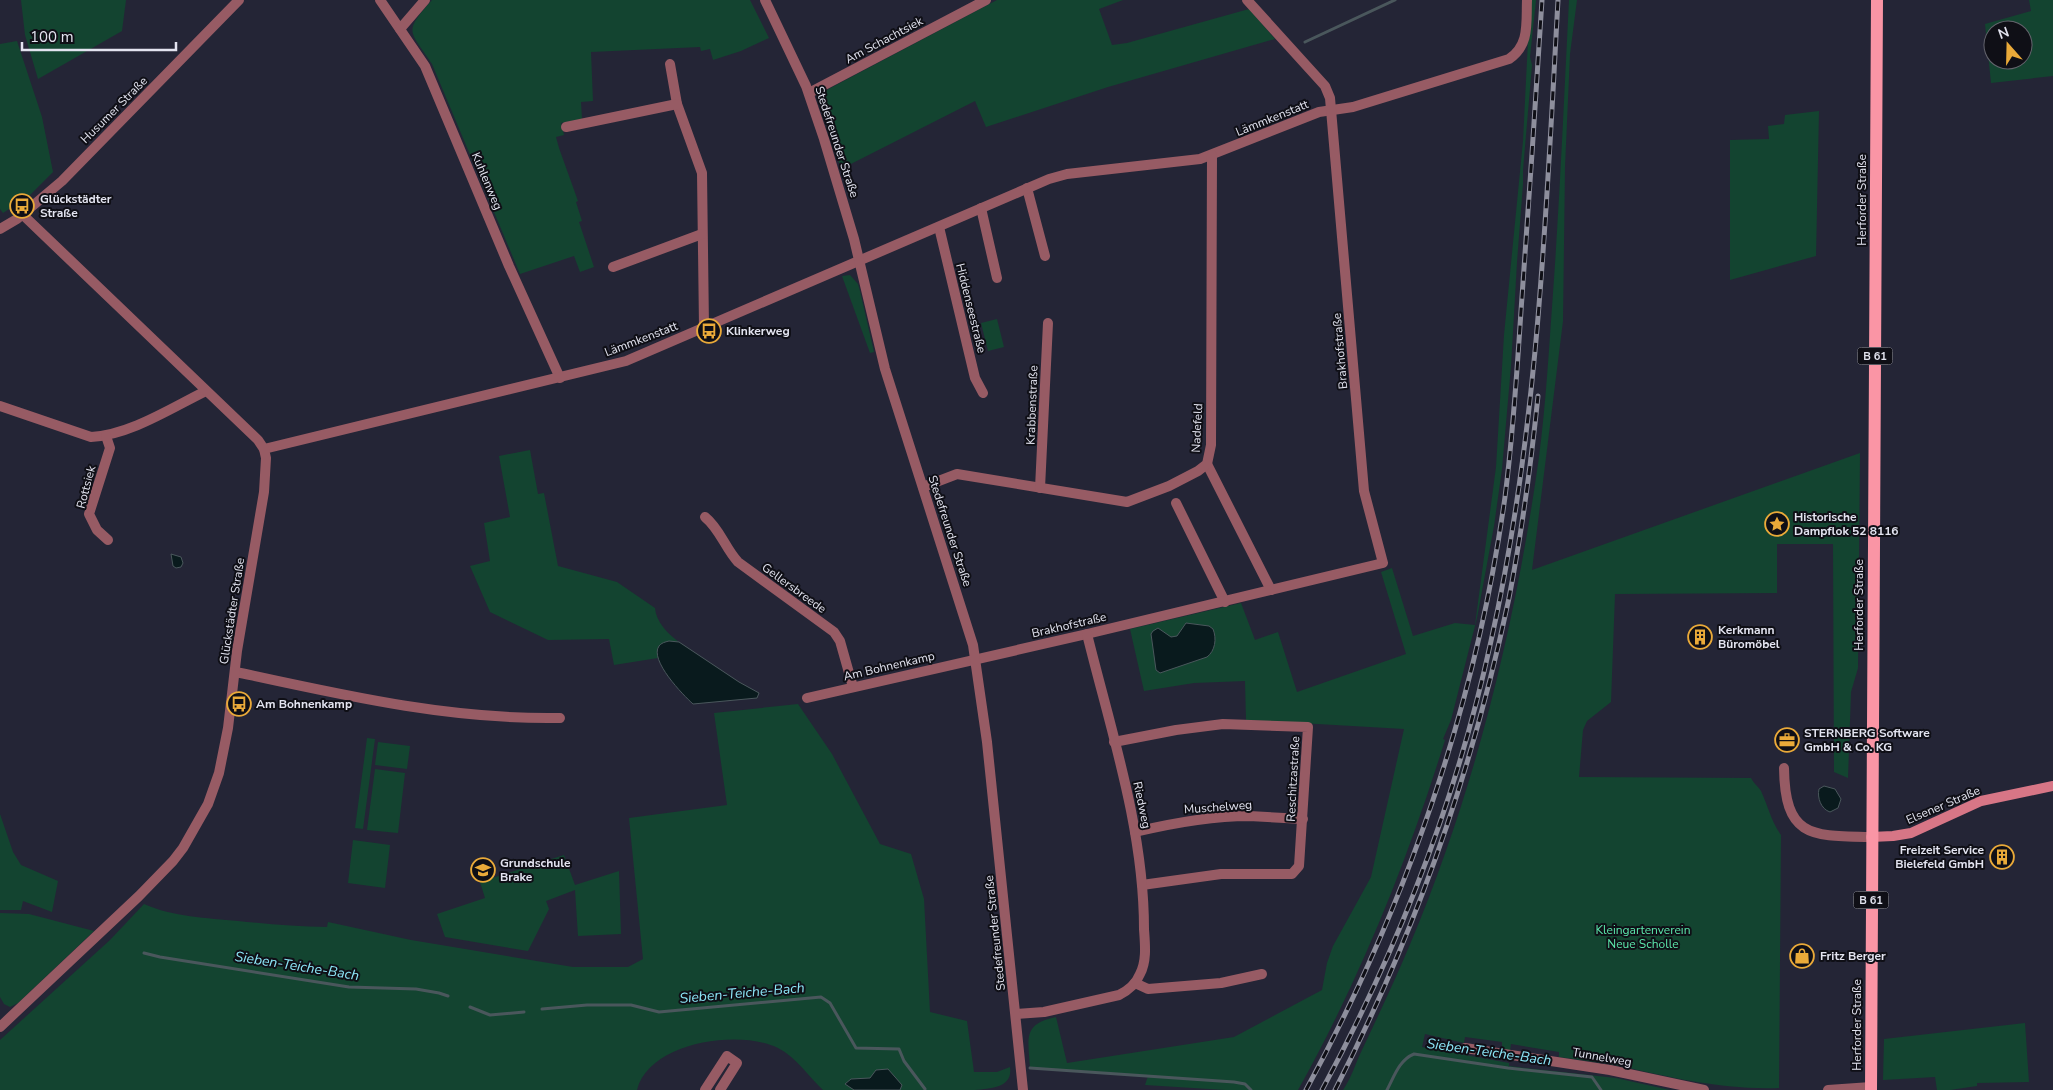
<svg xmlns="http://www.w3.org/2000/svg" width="2053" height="1090" viewBox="0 0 2053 1090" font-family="'Nunito Sans',sans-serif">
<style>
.green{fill:#134430;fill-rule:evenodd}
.water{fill:#091a1d;stroke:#4a575c}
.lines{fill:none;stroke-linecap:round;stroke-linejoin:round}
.stream{stroke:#4a575c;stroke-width:3}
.minor{stroke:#975b64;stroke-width:10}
.tertiary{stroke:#975b64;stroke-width:10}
.secondary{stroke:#d77686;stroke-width:10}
.primary{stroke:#fa95a5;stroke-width:12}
.rail-casing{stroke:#8e8f9d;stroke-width:5}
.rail{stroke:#0f0f16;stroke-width:3;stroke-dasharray:9;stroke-linecap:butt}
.labels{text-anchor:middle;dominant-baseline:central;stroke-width:4;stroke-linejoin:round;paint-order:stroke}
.shield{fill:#0f0f16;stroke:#a3a4af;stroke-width:1}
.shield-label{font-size:11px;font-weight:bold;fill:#e3e4f0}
.street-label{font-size:12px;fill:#e3e4f0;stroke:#0f0f16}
.poi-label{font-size:12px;font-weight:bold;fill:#e3e4f0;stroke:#0f0f16;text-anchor:start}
.park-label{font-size:12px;fill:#5ce8ac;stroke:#0f0f16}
.water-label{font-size:14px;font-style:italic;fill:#8ce6f7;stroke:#0f0f16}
</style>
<rect width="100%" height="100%" fill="#242536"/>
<!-- green -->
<g class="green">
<path d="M 21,0 L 126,0 L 122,31 L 38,79 L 25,35 Z"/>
<path d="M 432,0 L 750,0 L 769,38 L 741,51 L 713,60 L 710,49 L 701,51 L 700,47 L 591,52 L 593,101 L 581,102 L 582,119 L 561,123 L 564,135 L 556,137 L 559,148 L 578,201 L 576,202 L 582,221 L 579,222 L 594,267 L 580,272 L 574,256 L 520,274 L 432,64 C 409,29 403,33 432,0 Z"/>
<path d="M 997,0 L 1123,0 L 1099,9 L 1112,45 L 1127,43 L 1249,9 L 1275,39 L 1108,87 L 986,127 L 975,101 L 841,169 L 819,101 L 821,93 Z"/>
<path d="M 1530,0 L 1536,0 L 1530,57 L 1532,65 L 1523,170 L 1523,184 L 1517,262 L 1511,366 L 1502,469 L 1494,526 L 1477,618 L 1451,720 L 1443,739 L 1445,740 C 1407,862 1360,979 1298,1090 L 1225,1090 L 1145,1085 L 1148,1076 L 1030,1068 C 1028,1037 1023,1024 1056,1017 L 1067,1063 L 1234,1037 L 1322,990 L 1327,963 L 1333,946 L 1371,877 L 1404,729 L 1246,720 L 1245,681 L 1194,683 L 1144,691 L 1130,629 L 1241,603 L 1255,640 L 1278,632 L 1297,692 L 1406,654 L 1381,572 L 1392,568 L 1413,636 L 1455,623 L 1475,625 L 1496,467 L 1504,335 L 1523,141 Z"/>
<path d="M 1569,0 L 1577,0 L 1570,54 L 1565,167 L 1563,321 L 1532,570 L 1860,453 L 1858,668 L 1851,692 L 1848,778 L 1834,772 L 1833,544 L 1777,544 L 1777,593 L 1615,594 L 1611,702 L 1587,721 L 1583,730 L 1579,777 L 1751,778 C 1754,784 1758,786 1761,791 C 1768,806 1771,821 1781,835 L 1779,1088 C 1723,1090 1674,1078 1620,1066 C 1600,1062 1579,1060 1559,1057 L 1559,1052 L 1511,1044 L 1510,1051 L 1502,1049 L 1502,1042 L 1465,1037 L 1464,1043 L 1425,1034 L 1422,1047 L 1509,1063 L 1509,1066 L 1616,1078 L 1670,1090 L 1343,1090 C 1352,1077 1355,1064 1362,1050 C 1379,1014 1396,978 1411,942 C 1476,787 1516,622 1539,457 C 1546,403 1549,348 1553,293 C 1560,196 1564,98 1569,0 Z"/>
<path d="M 2029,0 L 2053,0 L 2053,76 L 1991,83 L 1985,24 L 2031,11 ZM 1993,30 L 2023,30 L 2023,60 L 1993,60 Z"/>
<path d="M 17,41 L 42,117 L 53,172 L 30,195 L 3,213 L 0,209 L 0,44 Z"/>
<path d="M 1819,111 L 1816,256 L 1730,280 L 1730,140 L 1769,139 L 1768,126 L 1784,124 L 1785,115 Z"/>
<path d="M 850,275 L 858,284 L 860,291 L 874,352 L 870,353 L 842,276 Z"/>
<path d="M 997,319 L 1004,347 L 988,351 L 981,323 Z"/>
<path d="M 530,450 L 538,494 L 544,493 L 558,566 L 617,582 L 655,608 C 656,622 668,634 679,642 L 674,641 L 657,653 L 658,658 L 614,665 L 609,639 L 548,640 L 490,612 L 470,566 L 490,561 L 484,523 L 510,517 L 499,456 Z"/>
<path d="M 798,704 L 832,754 L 880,844 L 911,854 L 924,899 L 930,1012 L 967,1021 L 974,1072 L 997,1072 L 1010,1067 C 1013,1088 991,1088 975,1090 L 823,1090 C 808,1076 797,1058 778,1048 C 739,1029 649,1042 637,1090 L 0,1090 L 0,1040 L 110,940 L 144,904 C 173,917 207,918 238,921 C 268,924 297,927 327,927 L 328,922 L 411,940 L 573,967 L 628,967 L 643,959 L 629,818 L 727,805 L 714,713 Z"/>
<path d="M 367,738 L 375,739 L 363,829 L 355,828 Z"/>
<path d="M 378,742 L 410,746 L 407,769 L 375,765 Z"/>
<path d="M 375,769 L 405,773 L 398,833 L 367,830 Z"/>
<path d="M 0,814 L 13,852 L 21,865 L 58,881 L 52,912 L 23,901 L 21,910 L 0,910 Z"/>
<path d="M 353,840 L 390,845 L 385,888 L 348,883 Z"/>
<path d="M 564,855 L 575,885 L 619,871 L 621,934 L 578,936 L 575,890 L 546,901 L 549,909 L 528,951 L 445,937 L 437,914 L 485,898 L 480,882 Z"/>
<path d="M 0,913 L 29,914 L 94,931 L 18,1003 L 10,1007 L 4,1004 L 0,997 Z"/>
<path d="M 2025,1023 L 2029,1082 L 1977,1083 L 1977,1086 L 1950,1090 L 1937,1090 L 1935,1077 L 1883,1080 L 1884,1039 Z"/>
</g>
<!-- water -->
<g class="water">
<path d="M 171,554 L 181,557 L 183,563 L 181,567 L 176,568 L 173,566 Z"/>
<path d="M 1186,623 L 1209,626 L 1213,629 C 1217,639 1215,651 1207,657 L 1160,673 L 1156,670 L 1151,634 L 1153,631 L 1158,628 L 1171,637 L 1177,636 Z"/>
<path d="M 669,641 L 679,642 L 739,682 L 759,693 L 757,698 L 693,704 C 683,695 649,660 659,646 C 661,643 665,642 669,641 Z"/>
<path d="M 1824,786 L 1835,789 L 1841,799 L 1838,808 L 1830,812 C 1821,809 1817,798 1819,789 Z"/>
<path d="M 888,1069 L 902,1085 L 900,1090 L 854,1090 L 845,1084 L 851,1079 L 870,1078 L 876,1070 Z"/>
</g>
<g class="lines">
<!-- stream -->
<g class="stream">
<path d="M 1305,42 L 1395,0"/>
<path d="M 144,953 L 160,957 L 349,987 L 416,989 L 439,993 L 448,996"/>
<path d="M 470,1007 L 490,1015 L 524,1012"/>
<path d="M 542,1009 L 587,1005 L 631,1005 L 659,1012 L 821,997 L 830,1003 L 856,1048 L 899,1049 L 904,1061 L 925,1089"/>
<path d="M 1030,1068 L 1234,1082 L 1245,1084 L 1251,1090"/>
<path d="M 1387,1090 C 1394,1077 1399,1060 1414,1054 L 1508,1068 L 1592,1077 L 1601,1090"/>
</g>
<!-- minor -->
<g class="minor">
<path d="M 380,0 L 425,66 L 509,266 L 560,378"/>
<path d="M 400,29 L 425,0"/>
<path d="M 670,64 L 677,104 L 702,173 L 704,327"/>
<path d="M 809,93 L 986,0"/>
<path d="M 566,127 L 677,104"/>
<path d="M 1027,188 L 1045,256"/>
<path d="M 981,208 L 997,278"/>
<path d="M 939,227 L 975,378 L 983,393"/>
<path d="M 0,229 L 17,219 L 62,181 L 239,0"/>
<path d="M 613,267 L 702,234"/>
<path d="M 0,406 L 91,437 C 130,435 171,408 206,391"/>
<path d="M 106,436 L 110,448 L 89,514 L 97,530 L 108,540"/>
<path d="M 264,449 L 626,361 L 1049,179 L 1067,174 L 1200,159 L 1319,112 L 1353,107 L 1509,59 C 1530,45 1526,23 1527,0"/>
<path d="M 1207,464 L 1271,590"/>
<path d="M 923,487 L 957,474 L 1127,502 L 1169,486 L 1198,471 L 1207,464 L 1211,445 L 1212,155"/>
<path d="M 1040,488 L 1048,323"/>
<path d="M 1176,503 L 1225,602"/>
<path d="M 705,517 C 720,529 725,548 738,562 L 834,632 L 840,641 L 853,687"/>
<path d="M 236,672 C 342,695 450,720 560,718"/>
<path d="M 807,698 L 1087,634 L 1383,563 L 1364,491 L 1330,98 L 1325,86 L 1247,0"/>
<path d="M 1114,742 L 1176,730 L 1223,724 L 1308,727 L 1299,866 L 1292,874 L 1221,874 L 1142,885"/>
<path d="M 1784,768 C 1785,838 1811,836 1871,837"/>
<path d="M 1135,832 C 1173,823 1211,816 1249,816 C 1267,817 1285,818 1303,819"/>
<path d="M 1135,983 L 1148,989 L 1221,983 L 1262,974"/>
<path d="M 1016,1014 L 1044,1012 L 1119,995 C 1129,990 1136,984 1140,974 C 1147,961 1145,944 1144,929 C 1144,829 1111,731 1087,634"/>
<path d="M 0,1027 L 139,896 L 173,861 L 183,848 L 208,804 L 219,773 L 228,728 L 237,651 L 264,492 L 266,458 L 264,449 L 258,440 L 22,214"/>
<path d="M 1465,1048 L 1610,1070 L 1704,1090"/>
<path d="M 705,1090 L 727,1056 L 737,1063 L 720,1090"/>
<path d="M 1828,1090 L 1871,1087"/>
</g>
<!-- tertiary -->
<path class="tertiary" d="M 765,0 L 806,86 L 824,139 L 854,239 L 885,369 L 973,645 L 987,742 L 1023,1090"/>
<!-- secondary -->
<path class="secondary" d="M 1871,837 L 1893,836 L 1911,833 L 1981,801 L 2053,786"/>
<!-- primary -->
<path class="primary" d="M 1871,1090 L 1877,0"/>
<!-- rail casing -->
<g class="rail-casing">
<g id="rail">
<path d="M 1306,1090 C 1406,906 1476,705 1505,497 C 1513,435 1517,373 1521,311 C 1529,207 1535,104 1542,0"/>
<path d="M 1322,1090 C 1398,949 1457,798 1491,641 C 1538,431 1546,215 1558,0"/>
<path d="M 1335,1090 C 1415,934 1473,769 1509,598 C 1522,531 1531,464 1538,396"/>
</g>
</g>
<!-- rail -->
<use href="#rail" class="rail"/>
</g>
<!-- icons -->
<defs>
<g id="bus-ring" transform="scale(1.25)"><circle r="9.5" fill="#0f0f16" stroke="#eaaa39" stroke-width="1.5"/><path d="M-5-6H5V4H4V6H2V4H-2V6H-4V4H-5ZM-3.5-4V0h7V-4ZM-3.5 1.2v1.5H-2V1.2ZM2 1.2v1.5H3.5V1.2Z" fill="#eaaa39"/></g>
<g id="sight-ring" transform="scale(1.25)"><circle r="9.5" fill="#0f0f16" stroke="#eaaa39" stroke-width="1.5"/><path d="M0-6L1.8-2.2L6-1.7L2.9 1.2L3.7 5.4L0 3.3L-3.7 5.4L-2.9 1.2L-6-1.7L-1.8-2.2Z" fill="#eaaa39"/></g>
<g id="building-ring" transform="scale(1.25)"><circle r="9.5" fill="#0f0f16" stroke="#eaaa39" stroke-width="1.5"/><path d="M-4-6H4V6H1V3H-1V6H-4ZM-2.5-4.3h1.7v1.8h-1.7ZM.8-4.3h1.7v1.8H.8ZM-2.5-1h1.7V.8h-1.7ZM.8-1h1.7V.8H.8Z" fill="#eaaa39"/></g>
<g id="office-ring" transform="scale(1.25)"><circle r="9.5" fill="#0f0f16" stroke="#eaaa39" stroke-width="1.5"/><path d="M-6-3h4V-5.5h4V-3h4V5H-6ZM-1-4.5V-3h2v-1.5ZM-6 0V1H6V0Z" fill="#eaaa39"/></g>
<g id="school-ring" transform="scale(1.25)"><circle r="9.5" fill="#0f0f16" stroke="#eaaa39" stroke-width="1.5"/><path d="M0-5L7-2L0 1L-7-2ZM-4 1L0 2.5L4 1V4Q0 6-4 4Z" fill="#eaaa39"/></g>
<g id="shop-ring" transform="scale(1.25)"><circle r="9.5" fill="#0f0f16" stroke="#eaaa39" stroke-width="1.5"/><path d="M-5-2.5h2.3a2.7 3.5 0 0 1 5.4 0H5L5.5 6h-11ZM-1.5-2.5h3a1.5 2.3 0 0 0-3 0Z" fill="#eaaa39"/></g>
</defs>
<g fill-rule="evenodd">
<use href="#bus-ring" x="22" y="206"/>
<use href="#bus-ring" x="709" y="331"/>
<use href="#sight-ring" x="1777" y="524"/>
<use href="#building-ring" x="1700" y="637"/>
<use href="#bus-ring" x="239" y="704"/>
<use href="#office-ring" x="1787" y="740"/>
<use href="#building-ring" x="2002" y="857"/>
<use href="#school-ring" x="483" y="870"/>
<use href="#shop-ring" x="1802" y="956"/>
</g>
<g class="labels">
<!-- shield labels -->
<g class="shield">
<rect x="1857.5" y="347.5" width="35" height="17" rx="4"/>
<rect x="1853.5" y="891.5" width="35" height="17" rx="4"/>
</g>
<g class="shield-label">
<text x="1875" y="356">B 61</text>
<text x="1871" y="900">B 61</text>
</g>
<!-- street labels -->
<g class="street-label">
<text transform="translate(884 40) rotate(-28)">Am Schachtsiek</text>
<text transform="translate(114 110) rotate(-45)">Husumer Straße</text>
<text transform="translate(1272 118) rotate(-22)">Lämmkenstatt</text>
<text transform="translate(837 142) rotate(72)">Stedefreunder Straße</text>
<text transform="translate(487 181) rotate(67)">Kuhlenweg</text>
<text transform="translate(1862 200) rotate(-90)">Herforder Straße</text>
<text transform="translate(971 308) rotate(76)">Hiddenseestraße</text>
<text transform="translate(641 339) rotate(-21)">Lämmkenstatt</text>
<text transform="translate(1340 351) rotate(-95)">Brakhofstraße</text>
<text transform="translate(1032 405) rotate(-88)">Krabbenstraße</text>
<text transform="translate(1197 428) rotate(-87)">Nadefeld</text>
<text transform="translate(86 487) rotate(-75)">Rottsiek</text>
<text transform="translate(950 531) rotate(72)">Stedefreunder Straße</text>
<text transform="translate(794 588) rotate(36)">Gellersbreede</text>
<text transform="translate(1859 605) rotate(-90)">Herforder Straße</text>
<text transform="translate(232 611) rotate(-81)">Glückstädter Straße</text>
<text transform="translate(1069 625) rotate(-13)">Brakhofstraße</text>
<text transform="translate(889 666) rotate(-13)">Am Bohnenkamp</text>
<text transform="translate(1293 779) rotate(-87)">Reschitzastraße</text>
<text transform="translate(1142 805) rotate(78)">Riedweg</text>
<text transform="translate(1943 805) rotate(-23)">Elsener Straße</text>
<text transform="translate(1218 807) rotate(-4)">Muschelweg</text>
<text transform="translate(995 933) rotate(-96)">Stedefreunder Straße</text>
<text transform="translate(1857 1025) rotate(-90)">Herforder Straße</text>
<text transform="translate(1602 1057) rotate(10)">Tunnelweg</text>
</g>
<!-- poi labels -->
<g class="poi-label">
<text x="40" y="199">Glückstädter<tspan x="40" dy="14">Straße</tspan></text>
<text x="726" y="331">Klinkerweg</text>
<text x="1794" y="517">Historische<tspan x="1794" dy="14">Dampflok 52 8116</tspan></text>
<text x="1718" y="630">Kerkmann<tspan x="1718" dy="14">Büromöbel</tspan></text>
<text x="256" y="704">Am Bohnenkamp</text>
<text x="1804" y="733">STERNBERG Software<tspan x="1804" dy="14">GmbH &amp; Co. KG</tspan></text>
<text x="1984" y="850" text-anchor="end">Freizeit Service<tspan x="1984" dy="14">Bielefeld GmbH</tspan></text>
<text x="500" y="863">Grundschule<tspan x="500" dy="14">Brake</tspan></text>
<text x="1820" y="956">Fritz Berger</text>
</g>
<!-- park labels -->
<g class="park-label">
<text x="1643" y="930">Kleingartenverein<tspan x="1643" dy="14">Neue Scholle</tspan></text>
</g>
<!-- water labels -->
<g class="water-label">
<text transform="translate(297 966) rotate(9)">Sieben-Teiche-Bach</text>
<text transform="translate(742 993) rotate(-5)">Sieben-Teiche-Bach</text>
<text transform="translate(1489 1052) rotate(8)">Sieben-Teiche-Bach</text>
</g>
</g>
<!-- north arrow -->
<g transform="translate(2008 45) rotate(340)"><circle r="24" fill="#0f0f16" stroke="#64646d"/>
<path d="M0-4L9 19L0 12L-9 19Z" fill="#eaaa39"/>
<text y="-8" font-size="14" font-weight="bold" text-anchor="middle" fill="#e3e4f0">N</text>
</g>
<!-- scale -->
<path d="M22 42v8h154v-8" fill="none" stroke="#e3e4f0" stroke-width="2.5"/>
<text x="30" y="42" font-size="15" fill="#e3e4f0" stroke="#0f0f16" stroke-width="4" paint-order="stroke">100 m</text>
</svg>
